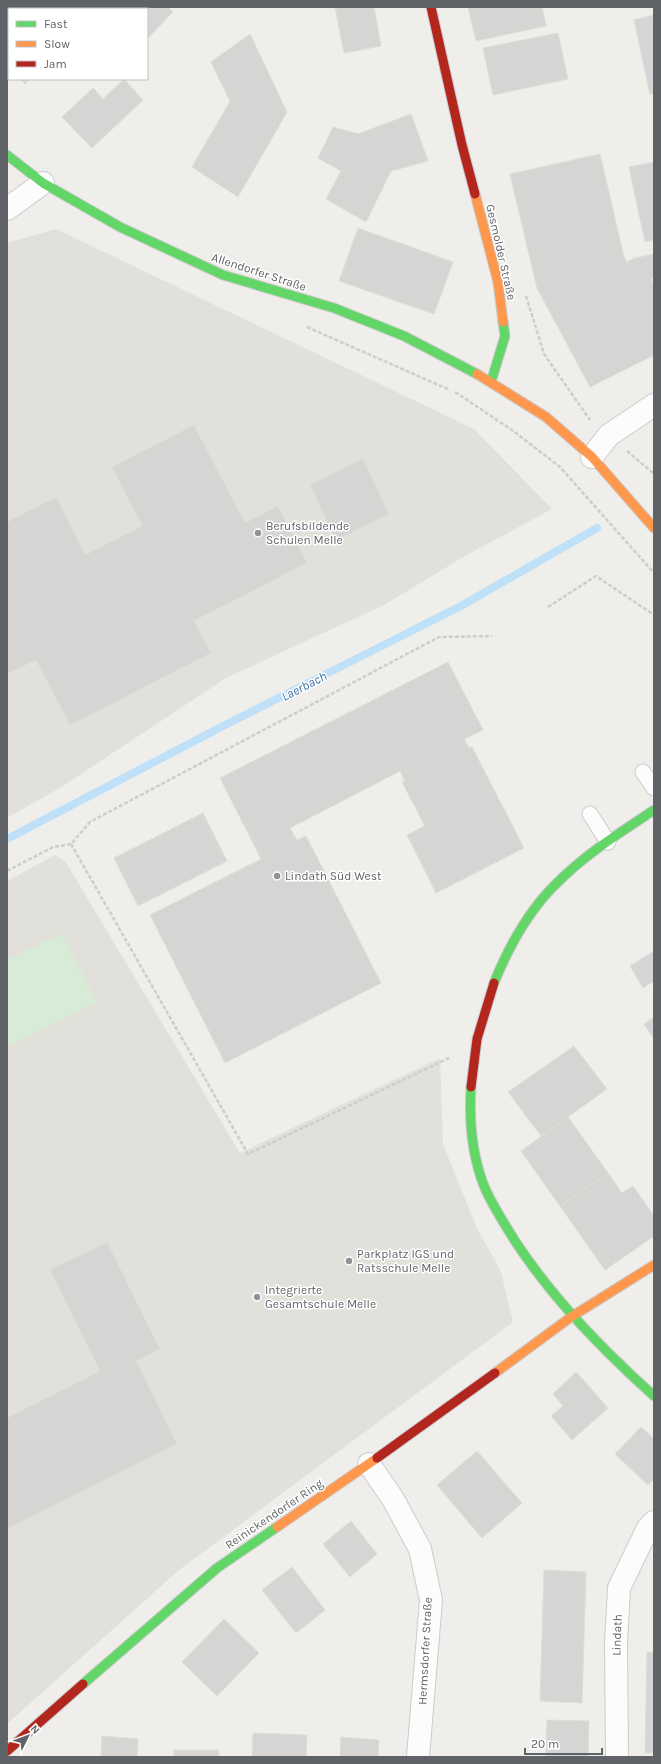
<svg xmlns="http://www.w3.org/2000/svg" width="661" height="1764" viewBox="0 0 661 1764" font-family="Karla,sans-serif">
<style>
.education{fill:#e2e0da}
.green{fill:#d8ebd6}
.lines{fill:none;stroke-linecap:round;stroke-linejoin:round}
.stream{stroke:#bfe0f9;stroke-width:8}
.building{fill:#d6d5d3;stroke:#deddd9}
.lane-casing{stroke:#cbcccc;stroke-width:17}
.street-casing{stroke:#cbcccc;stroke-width:24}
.fast-casing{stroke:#cacacb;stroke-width:11}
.slow-casing{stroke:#cacacb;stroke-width:11}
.jam-casing{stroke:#cacacb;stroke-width:11}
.path{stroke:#cacfcc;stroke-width:2.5;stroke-dasharray:4 2;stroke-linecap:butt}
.lane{stroke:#fdfcfc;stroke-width:15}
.street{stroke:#fdfcfc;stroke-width:22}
.fast{stroke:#63d668;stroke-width:9}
.slow{stroke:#ff974d;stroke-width:9}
.jam{stroke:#b3261e;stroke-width:9}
.poi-dot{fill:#919496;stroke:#fff;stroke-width:1.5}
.labels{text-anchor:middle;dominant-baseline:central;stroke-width:3;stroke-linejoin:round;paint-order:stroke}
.street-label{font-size:12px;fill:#5f6368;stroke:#fff}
.poi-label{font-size:12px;fill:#5f6368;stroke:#fff;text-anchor:start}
.water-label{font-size:13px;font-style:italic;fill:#4174aa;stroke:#fff}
</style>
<rect width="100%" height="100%" fill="#efeeea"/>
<!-- education -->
<g class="education">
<path d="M 56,229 L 474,429 L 552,509 L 465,556 L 384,605 L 226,678 L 60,788 L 7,818 L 7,243 Z"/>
<path d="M 55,855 L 65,861 L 240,1153 L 440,1058 L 443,1144 L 476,1226 L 501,1272 L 513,1322 L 179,1570 L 7,1724 L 7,881 Z"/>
</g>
<!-- green -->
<path class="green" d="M 62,933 L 97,1002 L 7,1047 L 7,960 Z"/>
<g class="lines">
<!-- stream -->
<path class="stream" d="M 7,839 L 225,725 L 461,606 L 597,528"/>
</g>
<!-- building -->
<g class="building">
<path d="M 17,7 L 58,7 L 60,9 L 19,9 Z"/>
<path d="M 132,7 L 168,7 L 173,12 L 147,39 L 147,9 L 130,9 Z"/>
<path d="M 335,7 L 374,7 L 381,46 L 344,53 Z"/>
<path d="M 468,7 L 542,7 L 546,26 L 476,41 Z"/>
<path d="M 654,15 L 654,93 L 650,94 L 634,20 Z"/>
<path d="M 9,32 L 9,68 L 7,66 L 7,34 Z"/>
<path d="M 558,33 L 568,79 L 493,95 L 483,48 Z"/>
<path d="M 250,34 L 287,112 L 238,197 L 192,167 L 230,101 L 211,62 Z"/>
<path d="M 20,79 L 30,79 L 25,84 Z"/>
<path d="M 124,79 L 143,100 L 92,148 L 62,117 L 93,88 L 103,99 Z"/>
<path d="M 411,114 L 428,161 L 391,171 L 366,222 L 326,199 L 341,171 L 318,158 L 333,127 L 358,134 Z"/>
<path d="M 600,154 L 624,257 L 627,262 L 635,258 L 654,254 L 654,278 L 651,279 L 654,285 L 654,355 L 590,387 L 537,288 L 510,174 Z"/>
<path d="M 654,162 L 654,240 L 645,242 L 629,167 Z"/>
<path d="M 358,228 L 453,262 L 434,314 L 339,281 Z"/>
<path d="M 194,425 L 245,523 L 278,506 L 307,563 L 194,621 L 211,653 L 70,725 L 36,660 L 7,674 L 7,522 L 56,497 L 85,555 L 142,526 L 112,467 Z"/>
<path d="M 363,459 L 389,514 L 336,540 L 310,485 Z"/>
<path d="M 448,662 L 483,730 L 464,739 L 469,748 L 472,747 L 524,848 L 436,893 L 407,835 L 425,826 L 402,782 L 405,781 L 400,771 L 290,828 L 297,840 L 306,836 L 381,983 L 225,1063 L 150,915 L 261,859 L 220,778 Z"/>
<path d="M 203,813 L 227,861 L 138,906 L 114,858 Z"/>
<path d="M 654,951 L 654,981 L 643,988 L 630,966 Z"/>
<path d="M 654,1017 L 654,1039 L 644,1024 Z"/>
<path d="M 574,1046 L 607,1089 L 541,1136 L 508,1092 Z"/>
<path d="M 568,1117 L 608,1173 L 560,1206 L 521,1151 Z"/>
<path d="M 608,1173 L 622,1193 L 633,1186 L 654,1216 L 654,1236 L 605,1270 L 560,1206 Z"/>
<path d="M 107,1242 L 160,1349 L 136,1361 L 177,1444 L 7,1529 L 7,1418 L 100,1371 L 50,1270 Z"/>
<path d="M 576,1372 L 608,1408 L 572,1440 L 551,1416 L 563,1406 L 553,1394 Z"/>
<path d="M 641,1427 L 654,1439 L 654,1479 L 648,1485 L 615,1454 Z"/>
<path d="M 477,1451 L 522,1503 L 482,1538 L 437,1485 Z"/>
<path d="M 351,1521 L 377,1554 L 350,1577 L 323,1544 Z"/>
<path d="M 292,1567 L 325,1610 L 296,1633 L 262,1590 Z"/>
<path d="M 544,1570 L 586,1572 L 582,1703 L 540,1701 Z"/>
<path d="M 224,1619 L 259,1653 L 217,1696 L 182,1662 Z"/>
<path d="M 647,1652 L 654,1652 L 654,1753 L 645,1753 Z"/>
<path d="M 547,1720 L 589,1721 L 588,1757 L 546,1757 Z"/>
<path d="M 253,1733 L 307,1735 L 306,1757 L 252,1757 Z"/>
<path d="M 102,1736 L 138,1739 L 137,1757 L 101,1757 Z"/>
<path d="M 341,1737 L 379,1740 L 378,1757 L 340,1757 Z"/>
<rect x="174" y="1750" width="45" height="7"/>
</g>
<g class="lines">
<!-- lane casing -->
<g class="lane-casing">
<g id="lane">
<path d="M 643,772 L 654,788"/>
<path d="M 590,814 L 608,842"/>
</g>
</g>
<!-- street casing -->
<g class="street-casing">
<g id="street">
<path d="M 7,209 L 43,183"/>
<path d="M 592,457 L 609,435 L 654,405"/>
<path d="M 369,1464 L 393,1499 L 420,1549 L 431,1600 L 418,1757"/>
<path d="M 617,1757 L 616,1643 L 619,1588 L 648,1528 L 654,1522"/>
</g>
</g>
<!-- fast casing -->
<g class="fast-casing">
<g id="fast">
<path d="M 7,155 L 43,183 L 120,227 L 223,275 L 334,308 L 404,336 L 477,374"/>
<path d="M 491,382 L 505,336 L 503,322"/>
<path d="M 494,983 C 509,946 529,909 559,881 C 587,853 621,832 654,810"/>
<path d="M 471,1087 C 469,1120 472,1155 484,1186 C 492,1205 504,1223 515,1241 C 554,1300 602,1349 654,1396"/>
<path d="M 83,1684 L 217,1568 L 277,1527"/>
</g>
</g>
<!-- slow casing -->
<g class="slow-casing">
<g id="slow">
<path d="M 475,194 L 498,282 L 503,322"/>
<path d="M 477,374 L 546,417 L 592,457 L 654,528"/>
<path d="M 495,1373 L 571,1317 L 654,1265"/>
<path d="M 277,1527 L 377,1458"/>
</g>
</g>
<!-- jam casing -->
<g class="jam-casing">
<g id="jam">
<path d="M 431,7 L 462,145 L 475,194"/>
<path d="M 471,1087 L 477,1039 L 494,983"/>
<path d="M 377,1458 L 495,1373"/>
<path d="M 7,1751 L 83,1684"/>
</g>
</g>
<!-- path -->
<g class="path">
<path d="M 526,296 L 544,354 L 590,420"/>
<path d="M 307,327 L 450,390"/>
<path d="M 455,392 L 512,430 L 560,467 L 654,573"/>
<path d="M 627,451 L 654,474"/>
<path d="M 548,607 L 596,576 L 654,615"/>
<path d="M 71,844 L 248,1154 L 449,1058"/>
<path d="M 7,871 L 53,847 L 71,844 L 90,822 L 439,637 L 492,636"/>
</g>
<!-- lane -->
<use href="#lane" class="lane"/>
<!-- street -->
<use href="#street" class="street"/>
<!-- fast -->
<use href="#fast" class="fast"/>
<!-- slow -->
<use href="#slow" class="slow"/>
<!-- jam -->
<use href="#jam" class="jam"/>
</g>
<!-- markers -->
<g class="poi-dot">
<circle cx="258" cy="533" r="4"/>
<circle cx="277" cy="876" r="4"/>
<circle cx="349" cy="1261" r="4"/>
<circle cx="257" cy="1297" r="4"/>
</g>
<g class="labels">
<!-- street labels -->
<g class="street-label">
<text transform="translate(501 252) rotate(77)">Gesmolder Straße</text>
<text transform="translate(259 272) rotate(18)">Allendorfer Straße</text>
<text transform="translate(274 1514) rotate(-34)">Reinickendorfer Ring</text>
<text transform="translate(617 1635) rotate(-88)">Lindath</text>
<text transform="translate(425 1651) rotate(-87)">Hermsdorfer Straße</text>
</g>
<!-- poi labels -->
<g class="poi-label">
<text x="266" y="526">Berufsbildende<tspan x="266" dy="14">Schulen Melle</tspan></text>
<text x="285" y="876">Lindath Süd West</text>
<text x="357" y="1254">Parkplatz IGS und<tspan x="357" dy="14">Ratsschule Melle</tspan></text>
<text x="265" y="1290">Integrierte<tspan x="265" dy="14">Gesamtschule Melle</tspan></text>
</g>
<!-- water labels -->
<g class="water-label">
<text transform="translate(304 686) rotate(-27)">Laerbach</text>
</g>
</g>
<!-- border -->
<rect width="661" height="1764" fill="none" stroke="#5f6368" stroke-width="16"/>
<!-- legend -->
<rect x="8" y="8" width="140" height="72" fill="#ffffff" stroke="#bfc1c3"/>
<rect x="16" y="21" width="20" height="6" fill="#63d668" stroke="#bfc1c3"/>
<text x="44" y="28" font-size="12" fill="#5f6368">Fast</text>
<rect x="16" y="41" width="20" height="6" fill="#ff974d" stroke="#bfc1c3"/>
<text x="44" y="48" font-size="12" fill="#5f6368">Slow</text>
<rect x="16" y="61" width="20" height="6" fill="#b3261e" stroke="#bfc1c3"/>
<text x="44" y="68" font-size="12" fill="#5f6368">Jam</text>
<!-- north arrow -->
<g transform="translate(28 1736) rotate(48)" stroke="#ffffff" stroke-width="3" paint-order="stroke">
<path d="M0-3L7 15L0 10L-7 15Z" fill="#5f6368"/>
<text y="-6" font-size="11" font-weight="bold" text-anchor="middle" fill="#5f6368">N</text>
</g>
<!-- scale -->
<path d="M525 1748v6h77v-6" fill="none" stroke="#5f6368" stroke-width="2"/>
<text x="531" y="1748" font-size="12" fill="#5f6368" stroke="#ffffff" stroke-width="3" paint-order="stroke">20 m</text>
</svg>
